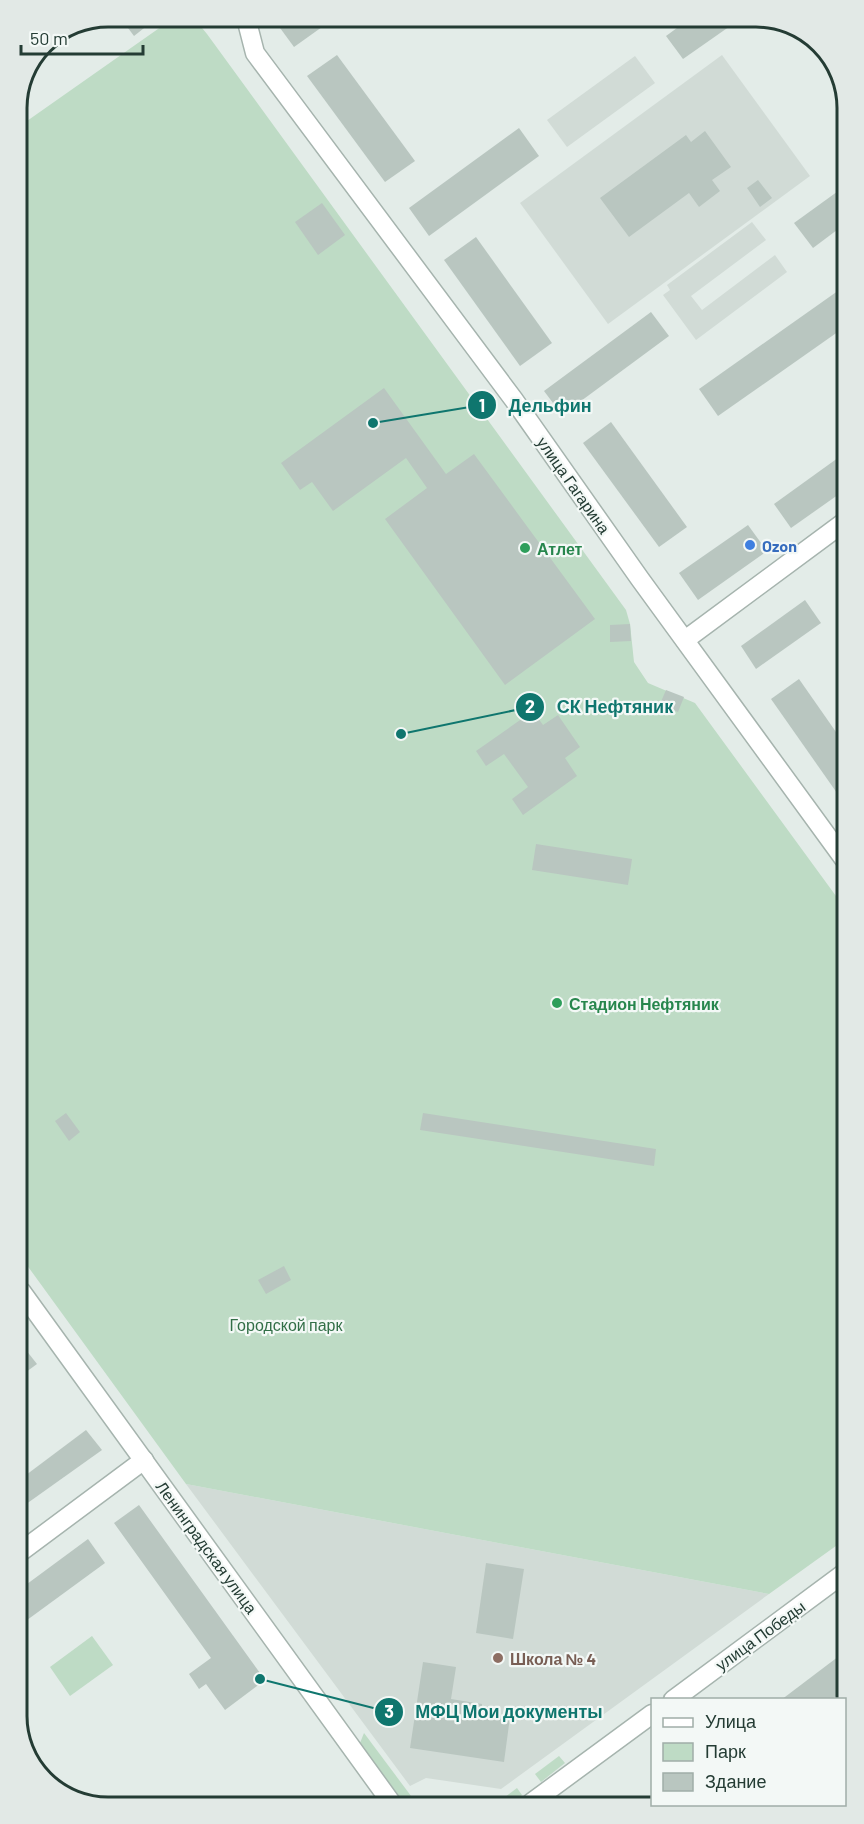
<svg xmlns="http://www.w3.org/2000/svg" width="864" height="1824" viewBox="0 0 864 1824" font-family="Barlow,sans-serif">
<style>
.built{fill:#d1dbd6}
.green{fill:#bedbc5}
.building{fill:#b9c6c0}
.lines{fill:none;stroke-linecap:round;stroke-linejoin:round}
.minor-casing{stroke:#a6b4ae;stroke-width:21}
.minor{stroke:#fff;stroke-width:18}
.shop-dot{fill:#3f7fe0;stroke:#f3f8f6;stroke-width:2}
.leisure-dot{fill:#2e9e5b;stroke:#f3f8f6;stroke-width:2}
.education-dot{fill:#8d6e63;stroke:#f3f8f6;stroke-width:2}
.labels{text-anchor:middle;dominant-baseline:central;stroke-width:4.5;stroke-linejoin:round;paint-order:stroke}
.street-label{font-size:16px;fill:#243c34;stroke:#f3f8f6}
.shop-label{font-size:16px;font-weight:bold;fill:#366cbe;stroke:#f3f8f6;text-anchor:start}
.leisure-label{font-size:16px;font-weight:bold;fill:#27864d;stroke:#f3f8f6;text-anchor:start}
.park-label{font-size:16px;fill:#326f47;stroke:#f3f8f6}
.education-label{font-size:16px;font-weight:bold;fill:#785e54;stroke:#f3f8f6;text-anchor:start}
.rim{fill:none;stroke:#243c34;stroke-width:3}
.leader{fill:none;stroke:#0f766e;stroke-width:2}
.callout-dot{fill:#0f766e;stroke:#f3f8f6;stroke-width:2}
.mark-label{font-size:18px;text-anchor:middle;font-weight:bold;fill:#fff}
.callout-label{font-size:18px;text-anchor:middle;font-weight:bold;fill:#0f766e;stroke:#f3f8f6;stroke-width:4.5;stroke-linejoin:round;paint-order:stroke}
</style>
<rect width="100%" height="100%" fill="#e3ece8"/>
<!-- built -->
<g class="built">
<path d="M 722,55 L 810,176 L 608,324 L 520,203 Z"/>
<path d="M 635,56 L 655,83 L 567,147 L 547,120 Z"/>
<path d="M 752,222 L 766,240 L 691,296 L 702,310 L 775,255 L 787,272 L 696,340 L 663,295 L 670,290 L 667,285 Z"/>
<path d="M 186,1484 L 769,1594 L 501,1789 L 426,1778 L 410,1786 Z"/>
</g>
<!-- green -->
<g class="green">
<path d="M 175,17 L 193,17 L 207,34 L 626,610 L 630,624 L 634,662 L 648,683 L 695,703 L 844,907 L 847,1538 L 769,1594 L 186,1484 L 21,1257 L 17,128 Z"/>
<path d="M 92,1636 L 113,1665 L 70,1696 L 50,1667 Z"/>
<path d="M 364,1733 L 417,1804 L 405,1804 L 360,1743 Z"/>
<path d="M 559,1756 L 565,1763 L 541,1782 L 535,1774 Z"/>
<path d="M 517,1788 L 522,1795 L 511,1803 L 496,1804 Z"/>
</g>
<!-- building -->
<g class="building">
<path d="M 119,16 L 158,17 L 134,36 Z"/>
<path d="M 272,17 L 336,17 L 294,47 Z"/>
<path d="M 692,17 L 743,17 L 683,59 L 666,36 Z"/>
<path d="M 337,55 L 415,161 L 385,182 L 307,76 Z"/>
<path d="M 519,128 L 539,156 L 429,236 L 409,208 Z"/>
<path d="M 705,131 L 731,167 L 712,180 L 720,191 L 699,207 L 689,193 L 629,237 L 600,198 L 686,135 L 691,142 Z"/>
<path d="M 758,180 L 772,198 L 760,207 L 747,188 Z"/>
<path d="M 841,189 L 841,227 L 813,248 L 794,223 Z"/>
<path d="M 322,203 L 345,235 L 318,255 L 295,222 Z"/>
<path d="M 476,237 L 552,343 L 520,366 L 444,260 Z"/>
<path d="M 842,288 L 842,329 L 718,416 L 699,389 Z"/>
<path d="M 651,312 L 669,336 L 562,415 L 544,391 Z"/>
<path d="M 384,388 L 446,474 L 474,454 L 595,619 L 505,685 L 385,519 L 427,488 L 406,458 L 333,511 L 312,482 L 300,490 L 281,463 Z"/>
<path d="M 611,422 L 687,527 L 659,547 L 583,443 Z"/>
<path d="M 842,455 L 842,492 L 791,528 L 774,504 Z"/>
<path d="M 748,525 L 767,551 L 698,600 L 679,573 Z"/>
<path d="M 805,600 L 821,623 L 756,669 L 741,646 Z"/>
<path d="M 630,624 L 631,641 L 610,642 L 610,625 Z"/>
<path d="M 799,679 L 843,742 L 844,803 L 771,699 Z"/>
<path d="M 666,690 L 684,697 L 678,712 L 660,704 Z"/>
<path d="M 533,711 L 543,725 L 558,715 L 580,747 L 565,758 L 577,776 L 523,815 L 512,799 L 528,787 L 504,754 L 486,766 L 476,751 Z"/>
<path d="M 536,844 L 632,859 L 628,885 L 532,870 Z"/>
<path d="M 66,1113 L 80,1132 L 69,1141 L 55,1121 Z"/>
<path d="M 423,1113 L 656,1149 L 654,1166 L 420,1130 Z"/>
<path d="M 284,1266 L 291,1280 L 266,1294 L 258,1280 Z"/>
<path d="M 22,1345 L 37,1364 L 22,1375 Z"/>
<path d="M 86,1430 L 102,1450 L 22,1507 L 22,1478 Z"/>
<path d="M 139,1505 L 265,1680 L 225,1710 L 206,1684 L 199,1689 L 189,1674 L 211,1658 L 114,1523 Z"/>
<path d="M 88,1539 L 105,1563 L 23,1623 L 23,1587 Z"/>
<path d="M 486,1563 L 524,1569 L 513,1639 L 476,1633 Z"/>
<path d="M 847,1650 L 847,1687 L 835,1697 L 831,1700 L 781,1700 Z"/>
<path d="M 423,1662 L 456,1667 L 451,1699 L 482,1704 L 481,1713 L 510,1717 L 504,1762 L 410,1748 Z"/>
</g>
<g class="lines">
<!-- minor casing -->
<g class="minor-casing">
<g id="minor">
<path d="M 250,17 L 247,22 L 255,53 L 514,400 L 640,579 L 844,859"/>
<path d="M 685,640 L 843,523"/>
<path d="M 21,1291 L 393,1805"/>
<path d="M 23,1550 L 144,1460"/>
<path d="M 673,1700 L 847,1571"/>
<path d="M 531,1803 L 652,1714"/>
</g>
</g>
<!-- minor -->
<use href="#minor" class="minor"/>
</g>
<!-- markers -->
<circle class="shop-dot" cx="750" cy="545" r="6"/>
<g class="leisure-dot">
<circle cx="525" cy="548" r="6"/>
<circle cx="557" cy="1003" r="6"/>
</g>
<circle class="education-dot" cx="498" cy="1658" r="6"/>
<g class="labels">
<!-- street labels -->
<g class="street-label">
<text transform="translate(574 485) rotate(55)">улица Гагарина</text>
<text transform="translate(207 1547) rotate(54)">Ленинградская улица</text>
<text transform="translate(760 1635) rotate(-36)">улица Победы</text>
</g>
<!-- shop labels -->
<g class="shop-label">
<text x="762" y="545">Ozon</text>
</g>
<!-- leisure labels -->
<g class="leisure-label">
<text x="537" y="548">Атлет</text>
<text x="569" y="1003">Стадион Нефтяник</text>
</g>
<!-- park labels -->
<g class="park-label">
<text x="286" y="1324">Городской парк</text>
</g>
<!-- education labels -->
<g class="education-label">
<text x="510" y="1658">Школа № 4</text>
</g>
</g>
<!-- crop -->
<path d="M0 0H864V1824H0ZM108 27H756A81 81 0 0 1 837 108V1716A81 81 0 0 1 756 1797H108A81 81 0 0 1 27 1716V108A81 81 0 0 1 108 27Z" fill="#e2e9e6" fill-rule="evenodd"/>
<path class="rim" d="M108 27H756A81 81 0 0 1 837 108V1716A81 81 0 0 1 756 1797H108A81 81 0 0 1 27 1716V108A81 81 0 0 1 108 27Z"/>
<!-- callouts -->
<path class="leader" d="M373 423L482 405M401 734L530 707M260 1679L389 1712"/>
<g class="callout-dot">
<circle cx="373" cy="423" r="6"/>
<circle cx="401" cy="734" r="6"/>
<circle cx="260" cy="1679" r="6"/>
<circle cx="482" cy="405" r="15"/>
<circle cx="530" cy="707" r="15"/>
<circle cx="389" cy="1712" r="15"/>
</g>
<g class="mark-label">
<text x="482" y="412">1</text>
<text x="530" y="713">2</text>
<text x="389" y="1718">3</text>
</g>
<g class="callout-label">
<text x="550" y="412">Дельфин</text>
<text x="615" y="713">СК Нефтяник</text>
<text x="509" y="1718">МФЦ Мои документы</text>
</g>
<!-- legend -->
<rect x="651" y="1698" width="195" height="108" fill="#f3f8f6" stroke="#a0ada8" stroke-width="1.5"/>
<rect x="663" y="1718" width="30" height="9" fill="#ffffff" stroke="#a0ada8" stroke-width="1.5"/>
<text x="705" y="1728" font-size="18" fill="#243c34">Улица</text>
<rect x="663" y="1743" width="30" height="18" fill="#bedbc5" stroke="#a0ada8" stroke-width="1.5"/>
<text x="705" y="1758" font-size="18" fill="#243c34">Парк</text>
<rect x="663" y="1773" width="30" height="18" fill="#b9c6c0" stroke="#a0ada8" stroke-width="1.5"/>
<text x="705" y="1788" font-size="18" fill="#243c34">Здание</text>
<!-- scale -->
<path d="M21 45v9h122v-9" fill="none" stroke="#243c34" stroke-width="3"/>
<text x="30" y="45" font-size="18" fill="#243c34" stroke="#f3f8f6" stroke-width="4.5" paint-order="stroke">50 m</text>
</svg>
